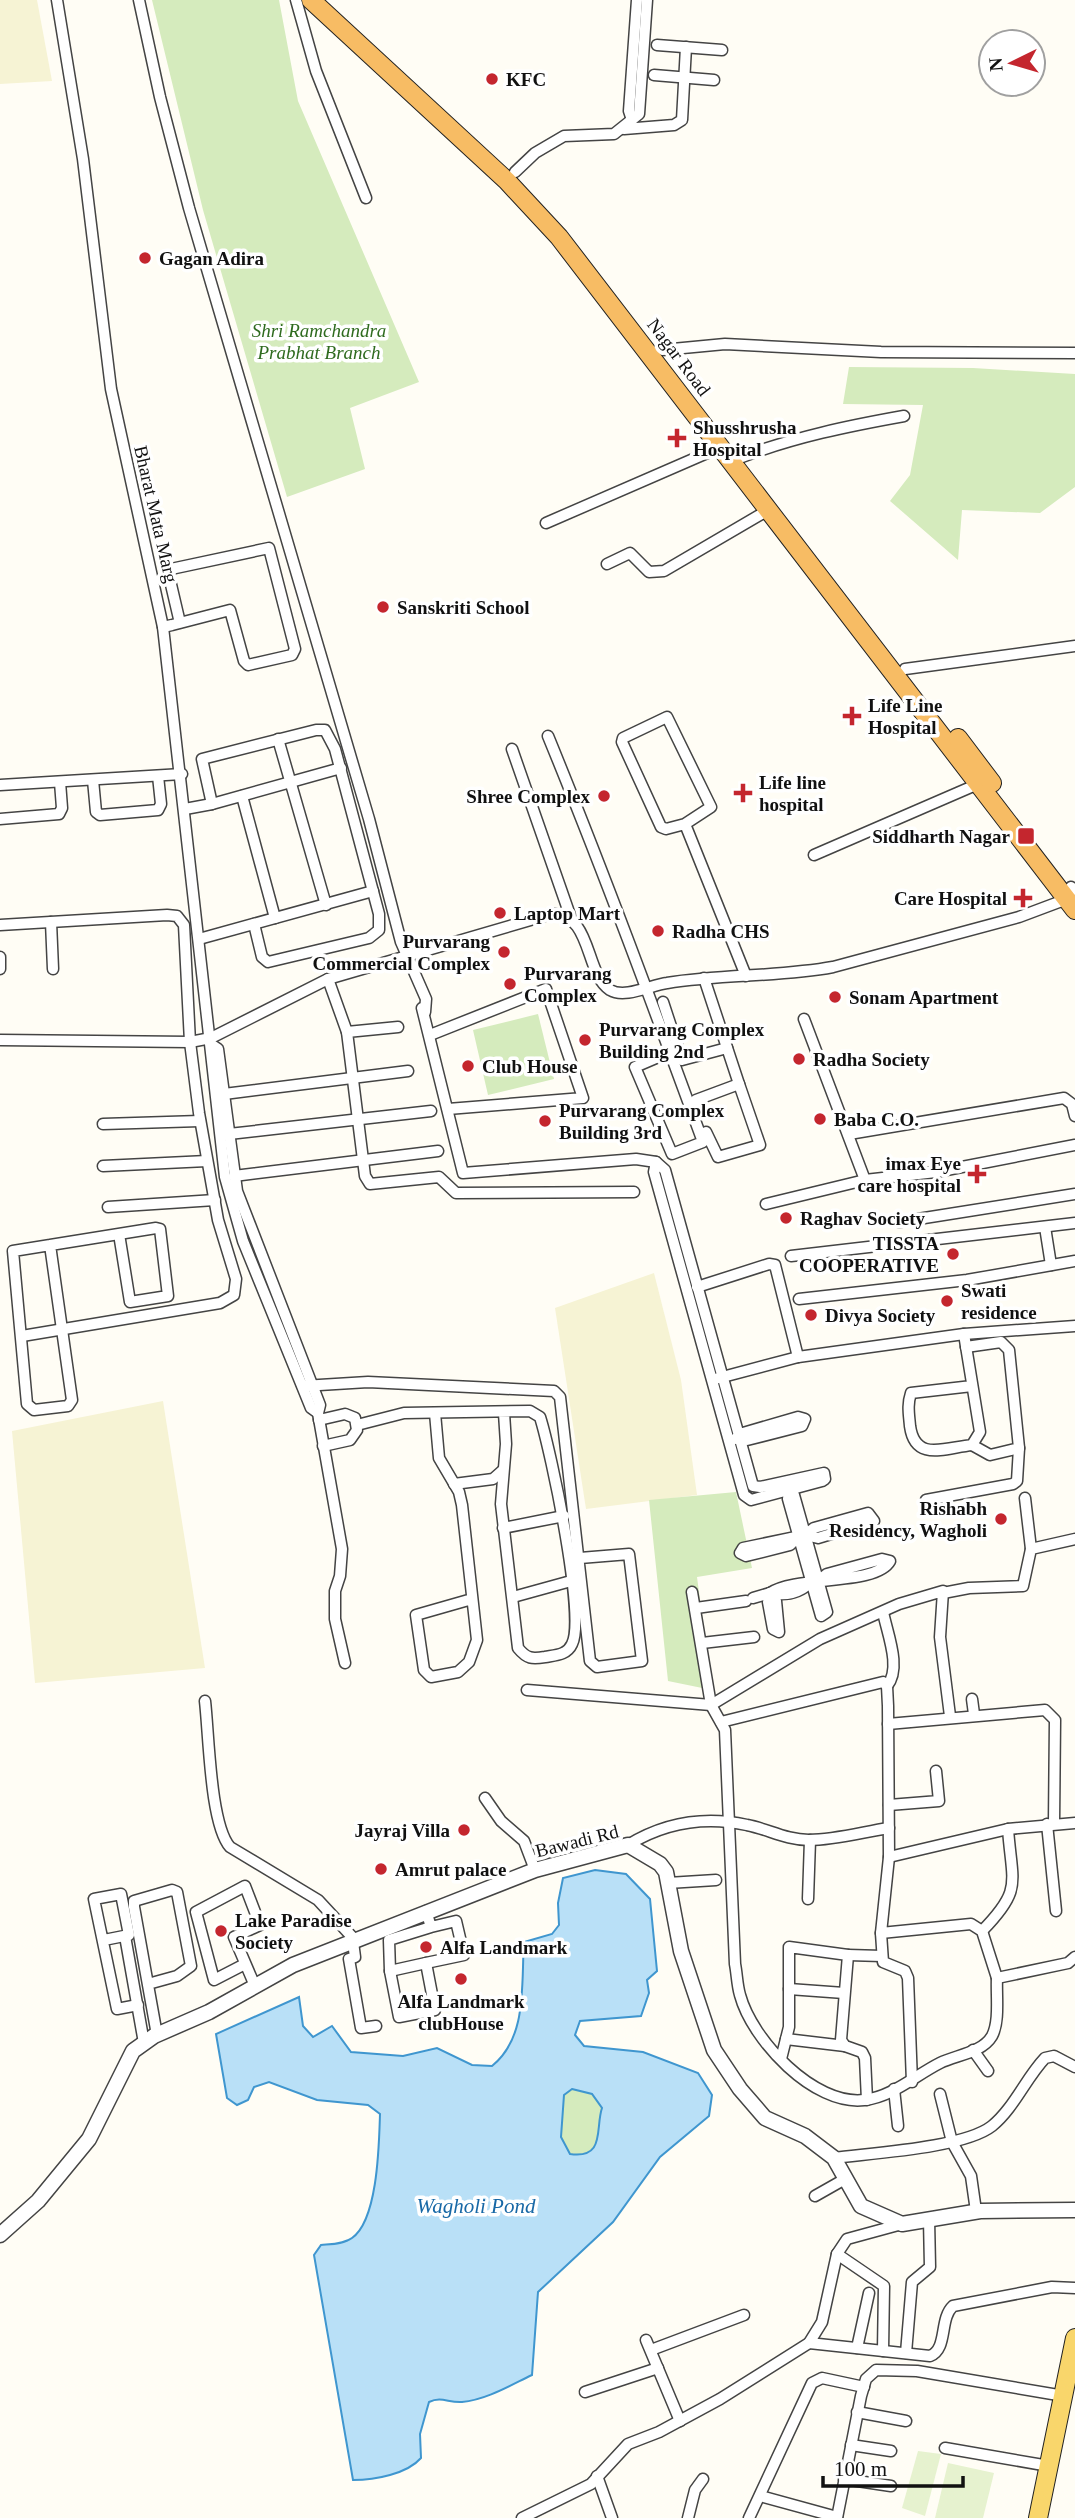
<svg xmlns="http://www.w3.org/2000/svg" width="1075" height="2518" viewBox="0 0 1075 2518" font-family="'Times New Roman',serif">
<style>
.farmland{fill:#f6f3d4}
.green{fill:#d5ebbd}
.pitch{fill:#e6f2cf}
.water{fill:#b9e0f7;stroke:#3f96cf;stroke-width:2;fill-rule:evenodd}
.lines{fill:none;stroke-linecap:round;stroke-linejoin:round}
.minor-casing{stroke:#444;stroke-width:13}
.tertiary-casing{stroke:#444;stroke-width:17}
.primary-casing{stroke:#222;stroke-width:20}
.trunk-casing{stroke:#222;stroke-width:20}
.minor{stroke:#fff;stroke-width:10}
.tertiary{stroke:#fff;stroke-width:14}
.primary{stroke:#f9d66b;stroke-width:18}
.trunk{stroke:#f7bc64;stroke-width:18}
.poi-dot{fill:#c4262e;stroke:#fff;stroke-width:2.5}
.labels{text-anchor:middle;dominant-baseline:central;stroke-width:7;stroke-linejoin:round;paint-order:stroke}
.poi-label{font-size:19px;font-weight:bold;fill:#111;stroke:#fff;text-anchor:start}
.park-label{font-size:19px;font-style:italic;fill:#2f6b1f;stroke:#fff}
.street-label{font-size:19px;fill:#111;stroke:#fff}
.water-label{font-size:21px;font-style:italic;fill:#1768a6;stroke:#fff}
</style>
<rect width="100%" height="100%" fill="#fffdf5"/>
<!-- farmland -->
<g class="farmland">
<path d="M 0,0 L 37,0 L 52,81 L 0,84 Z"/>
<path d="M 654,1273 L 681,1380 L 697,1495 L 586,1509 L 555,1308 Z"/>
<path d="M 163,1401 L 205,1668 L 35,1683 L 12,1431 Z"/>
</g>
<!-- green -->
<g class="green">
<path d="M 152,0 L 279,0 L 298,101 L 419,382 L 350,408 L 365,469 L 287,497 L 203,210 Z"/>
<path d="M 849,367 L 973,368 L 1075,374 L 1075,487 L 1040,513 L 962,510 L 958,560 L 890,501 L 910,475 L 923,405 L 843,404 Z"/>
<path d="M 538,1014 L 554,1079 L 488,1095 L 473,1030 Z"/>
<path d="M 736,1492 L 752,1568 L 697,1577 L 712,1690 L 668,1681 L 649,1500 Z"/>
<path d="M 572,2089 L 592,2094 L 602,2108 C 595,2128 606,2158 570,2154 L 561,2138 L 564,2095 Z"/>
</g>
<!-- pitch -->
<g class="pitch">
<path d="M 918,2451 L 941,2454 L 925,2516 L 902,2508 Z"/>
<path d="M 948,2463 L 994,2473 L 983,2518 L 935,2518 Z"/>
</g>
<!-- water -->
<path class="water" d="M 595,1870 L 626,1874 L 650,1899 L 657,1971 L 647,1980 L 649,1993 L 641,2016 L 580,2021 L 575,2035 L 584,2046 L 643,2052 L 698,2073 L 712,2095 L 709,2116 L 660,2157 L 613,2222 L 538,2292 L 532,2375 C 511,2385 486,2400 462,2402 C 448,2403 442,2396 429,2402 L 420,2434 L 421,2458 C 407,2474 375,2480 353,2480 L 314,2255 L 321,2245 C 331,2244 344,2244 352,2238 C 378,2220 379,2144 380,2114 L 368,2105 L 317,2100 L 269,2082 L 254,2087 L 248,2100 L 237,2105 L 227,2098 L 216,2034 L 299,1997 L 303,2026 L 313,2037 L 332,2026 L 351,2052 L 403,2056 L 437,2048 L 472,2065 L 492,2066 C 528,2037 521,1984 524,1942 L 552,1934 L 559,1925 L 558,1903 L 563,1878 ZM 572,2089 L 592,2094 L 602,2108 C 595,2128 606,2159 570,2154 L 561,2137 L 564,2095 Z"/>
<g class="lines">
<!-- minor casing -->
<g class="minor-casing">
<g id="minor">
<path d="M 57,0 L 83,159 L 111,389 L 163,627 L 225,1177 L 243,1241 L 311,1408 L 318,1413"/>
<path d="M 139,0 L 160,97 L 189,208 L 369,819 L 401,942 L 426,999 L 425,1012"/>
<path d="M 296,0 L 316,71 L 366,198"/>
<path d="M 657,45 L 722,50"/>
<path d="M 654,75 L 714,80"/>
<path d="M 632,120 L 629,111 L 637,0"/>
<path d="M 624,129 L 674,125 L 682,120 L 686,47"/>
<path d="M 515,172 L 535,153 L 564,136 L 614,134 L 639,114 L 647,0"/>
<path d="M 662,350 L 725,344 L 881,352 L 1075,353"/>
<path d="M 742,457 C 795,437 848,426 904,416"/>
<path d="M 546,523 L 721,447"/>
<path d="M 607,564 L 630,553 L 649,572 L 664,571 L 770,509"/>
<path d="M 163,627 L 172,625 L 230,610 L 244,661 L 248,665 L 292,655 L 295,649 L 269,548 L 171,569 L 169,576 L 180,623"/>
<path d="M 905,669 L 1075,646"/>
<path d="M 548,736 C 603,870 653,1006 703,1142 L 672,1154 L 635,1067 L 670,1052"/>
<path d="M 278,739 L 326,905"/>
<path d="M 512,749 L 572,921"/>
<path d="M 93,780 L 96,812 L 100,815 L 158,810 L 161,804 L 158,776"/>
<path d="M 0,785 L 182,774"/>
<path d="M 242,796 L 275,918"/>
<path d="M 212,804 L 341,768"/>
<path d="M 185,809 L 212,804 L 202,759 L 316,730 L 325,730 L 335,749 L 379,914 L 379,930 L 369,938 L 268,962 L 262,957 L 254,924"/>
<path d="M 0,819 L 59,814 L 62,808 L 60,782"/>
<path d="M 685,824 L 711,807 L 667,717 L 623,738 L 622,742 L 661,827 L 666,829 L 685,824 L 746,976"/>
<path d="M 814,855 L 978,784"/>
<path d="M 1071,887 L 1075,890"/>
<path d="M 51,922 L 53,969"/>
<path d="M 0,925 L 167,915 L 177,916 L 184,925 L 190,1042 L 199,1113 L 218,1220 L 236,1279 L 234,1295 L 220,1303 L 22,1336"/>
<path d="M 199,939 L 373,891"/>
<path d="M 0,957 L 0,969"/>
<path d="M 328,979 L 347,1032"/>
<path d="M 663,1002 L 682,1060 L 727,1048"/>
<path d="M 422,1008 L 463,1173 L 636,1159 L 656,1162"/>
<path d="M 804,1019 L 865,1180"/>
<path d="M 398,1027 L 347,1032 L 365,1176 L 370,1184 L 439,1177 L 456,1193 L 634,1192"/>
<path d="M 430,1035 L 546,989 L 583,1098 L 448,1109"/>
<path d="M 0,1040 L 190,1042 L 211,1038 L 328,979 L 551,914 C 593,913 584,973 610,990 C 625,999 651,985 667,983 C 723,974 779,977 833,967 L 1019,917 L 1067,899"/>
<path d="M 212,1045 L 218,1049 L 237,1191 L 320,1405 L 318,1413 L 342,1549 L 340,1576 L 335,1591 L 335,1619 L 345,1663"/>
<path d="M 224,1094 L 408,1071"/>
<path d="M 700,1114 L 696,1100 L 739,1084 L 704,978"/>
<path d="M 103,1124 L 200,1121"/>
<path d="M 706,1132 L 718,1157 L 760,1145 L 739,1084"/>
<path d="M 229,1134 L 431,1111"/>
<path d="M 849,1134 L 1064,1098 L 1072,1104 L 1075,1116"/>
<path d="M 656,1162 L 665,1170 L 753,1486 L 760,1487 L 824,1473 L 825,1479 L 822,1481 L 751,1500 L 744,1495 L 654,1172 Z"/>
<path d="M 103,1166 L 207,1161"/>
<path d="M 234,1176 L 438,1151"/>
<path d="M 766,1204 L 865,1180 L 936,1172 L 1075,1145"/>
<path d="M 108,1207 L 215,1200"/>
<path d="M 899,1222 L 1075,1194"/>
<path d="M 1045,1227 L 1051,1265"/>
<path d="M 50,1245 L 72,1400 L 68,1406 L 34,1410 L 27,1404 L 13,1251 L 156,1228 L 160,1229 L 168,1296 L 130,1302 L 119,1234"/>
<path d="M 791,1256 L 1075,1223"/>
<path d="M 697,1287 L 769,1264 L 775,1265 L 798,1357"/>
<path d="M 799,1299 L 967,1280 L 1075,1261"/>
<path d="M 964,1334 L 980,1432 L 972,1445 C 944,1448 915,1462 910,1426 C 909,1414 907,1405 911,1393 L 972,1386"/>
<path d="M 966,1347 L 1001,1342 L 1009,1350 L 1019,1448 L 990,1455 L 972,1445"/>
<path d="M 715,1379 L 798,1357 L 964,1334 L 1075,1326"/>
<path d="M 303,1386 L 368,1382 L 554,1391 L 560,1397 L 590,1661 L 597,1667 L 642,1661 L 629,1554 L 580,1558"/>
<path d="M 435,1413 L 439,1458 L 459,1492 L 462,1505 L 477,1640 L 469,1662 L 458,1672 L 431,1677 L 424,1670 L 416,1615 L 472,1599"/>
<path d="M 319,1420 L 345,1414 L 355,1418 L 357,1430 L 350,1440 L 323,1446"/>
<path d="M 357,1425 L 404,1413 L 530,1411 L 540,1417 C 551,1452 586,1617 572,1644 C 567,1655 556,1655 545,1657 C 532,1659 527,1659 518,1648 L 501,1504 L 506,1444 L 504,1413"/>
<path d="M 735,1439 L 743,1433 L 798,1417 L 805,1419 L 802,1426 L 747,1440 L 739,1438"/>
<path d="M 454,1484 L 493,1479 L 502,1471"/>
<path d="M 788,1487 L 794,1495 L 827,1612 L 821,1616 L 788,1499 L 789,1490"/>
<path d="M 1025,1498 L 1031,1549"/>
<path d="M 926,1500 L 1013,1484 L 1017,1481 L 1019,1448"/>
<path d="M 503,1528 L 564,1516"/>
<path d="M 798,1537 L 790,1545 L 746,1556 L 740,1553 L 743,1548 L 805,1535 L 814,1528 L 868,1513 L 874,1521 L 818,1538 L 805,1535"/>
<path d="M 811,1582 C 799,1594 786,1596 770,1593 C 796,1575 876,1586 890,1561 L 882,1559 L 827,1574 L 818,1581"/>
<path d="M 692,1592 L 711,1705 L 725,1730 L 735,1964 C 737,1974 737,1985 740,1995 C 752,2040 814,2106 864,2100 C 892,2097 916,2075 940,2063 C 956,2055 982,2053 992,2036 C 1000,2021 996,1995 997,1978 L 1068,1963 L 1075,1957"/>
<path d="M 770,1593 L 776,1601 L 779,1632 L 773,1629 L 768,1602 Z"/>
<path d="M 943,1593 L 969,1588 L 1023,1586 L 1031,1549 L 1075,1539"/>
<path d="M 513,1597 L 571,1581"/>
<path d="M 753,1598 L 770,1593"/>
<path d="M 696,1608 L 746,1601"/>
<path d="M 883,1612 C 887,1633 902,1668 887,1686"/>
<path d="M 702,1643 L 754,1637"/>
<path d="M 527,1690 L 711,1705 L 820,1639 L 899,1604 L 943,1591 L 940,1637 L 950,1716"/>
<path d="M 972,1699 L 974,1714"/>
<path d="M 205,1701 C 209,1735 210,1824 230,1847 L 318,1900 L 355,1940"/>
<path d="M 721,1722 L 883,1682 L 887,1686 L 888,1706 L 889,1857 L 881,1933 L 971,1924 L 982,1931 L 997,1978"/>
<path d="M 888,1724 L 1045,1710 L 1055,1720 L 1054,1823"/>
<path d="M 485,1798 L 501,1821 L 524,1841 L 535,1870"/>
<path d="M 889,1805 L 939,1801 L 936,1771"/>
<path d="M 1047,1824 L 1056,1911"/>
<path d="M 628,1845 C 664,1823 705,1816 747,1825 C 768,1829 786,1840 809,1840 C 835,1840 863,1832 889,1828"/>
<path d="M 889,1857 L 1008,1829 L 1075,1823"/>
<path d="M 668,1883 L 716,1880"/>
<path d="M 808,1899 L 810,1840"/>
<path d="M 426,1911 L 431,1927 L 389,1940 L 390,1971 L 399,2017 L 435,2010 L 426,1963 L 464,1955 L 456,1921 L 431,1927"/>
<path d="M 982,1931 C 1023,1889 1012,1884 1008,1829"/>
<path d="M 881,1933 L 883,1962 L 905,1971 L 908,1978 L 912,2082"/>
<path d="M 125,1936 L 144,2043"/>
<path d="M 104,1940 L 129,1935 L 121,1894 L 94,1899 L 117,2009 L 138,2005"/>
<path d="M 353,1942 L 355,1957 L 349,1959 L 361,2028 L 376,2026"/>
<path d="M 848,1955 L 882,1956"/>
<path d="M 245,1964 L 214,1980 L 196,1912 L 245,1886 L 260,1925 L 234,1937 L 255,1986"/>
<path d="M 390,1971 L 426,1963"/>
<path d="M 148,1984 L 177,1976 L 191,1966 L 177,1892 L 172,1890 L 134,1901 L 134,1907 L 157,2035"/>
<path d="M 789,1989 L 844,1993"/>
<path d="M 786,2039 L 845,2046"/>
<path d="M 973,2050 L 988,2071"/>
<path d="M 781,2059 L 789,2027 L 789,1947 L 848,1955 L 841,2040 L 845,2046 L 862,2052 L 865,2058 L 867,2100"/>
<path d="M 894,2089 L 898,2126"/>
<path d="M 940,2094 L 952,2142 L 971,2176 L 976,2211"/>
<path d="M 834,2158 C 872,2153 964,2148 992,2126 C 1014,2108 1026,2078 1045,2058 L 1054,2056 L 1075,2067"/>
<path d="M 815,2196 L 845,2179"/>
<path d="M 837,2254 L 884,2286 L 883,2351"/>
<path d="M 646,2340 L 680,2421"/>
<path d="M 809,2343 L 930,2356 C 948,2349 939,2319 953,2306 L 1052,2287 L 1075,2288"/>
<path d="M 857,2348 L 869,2293"/>
<path d="M 651,2350 L 744,2315"/>
<path d="M 906,2353 L 912,2282 L 930,2267 L 929,2219"/>
<path d="M 585,2392 L 658,2368"/>
<path d="M 857,2412 L 906,2421"/>
<path d="M 851,2445 L 891,2451"/>
<path d="M 945,2448 L 1049,2466"/>
<path d="M 597,2476 L 612,2518"/>
<path d="M 844,2479 L 891,2486"/>
<path d="M 760,2496 L 837,2517"/>
<path d="M 522,2518 L 591,2484 L 628,2444 L 659,2432 L 720,2399 L 809,2343 L 822,2322 L 837,2254 L 847,2239 L 902,2224"/>
<path d="M 688,2518 L 695,2490 L 703,2479"/>
<path d="M 749,2518 L 812,2383 L 822,2378 L 864,2387"/>
<path d="M 837,2518 L 861,2396 L 866,2379 L 876,2370 L 917,2371 L 1064,2396"/>
</g>
</g>
<!-- tertiary casing -->
<g class="tertiary-casing">
<path id="tertiary" d="M 0,2235 L 38,2201 L 89,2139 L 133,2051 L 154,2036 L 209,2012 L 293,1965 L 535,1870 L 628,1845 L 660,1864 L 666,1872 L 681,1951 L 714,2050 L 740,2089 L 765,2118 L 805,2136 L 834,2158 L 861,2206 L 902,2224 L 980,2211 L 1075,2210"/>
</g>
<!-- primary casing -->
<g class="primary-casing">
<path id="primary" d="M 1038,2518 L 1075,2338"/>
</g>
<!-- trunk casing -->
<g class="trunk-casing">
<g id="trunk">
<path d="M 311,0 L 507,181 L 559,237 L 1075,910"/>
<path d="M 958,738 L 992,783"/>
</g>
</g>
<!-- minor -->
<use href="#minor" class="minor"/>
<!-- tertiary -->
<use href="#tertiary" class="tertiary"/>
<!-- primary -->
<use href="#primary" class="primary"/>
<!-- trunk -->
<use href="#trunk" class="trunk"/>
</g>
<!-- markers -->
<g class="poi-dot">
<circle cx="492" cy="79" r="7"/>
<circle cx="145" cy="258" r="7"/>
<path d="M673.5 427.5h7v7h7v7h-7v7h-7v-7h-7v-7h7z"/>
<circle cx="383" cy="607" r="7"/>
<path d="M848.5 705.5h7v7h7v7h-7v7h-7v-7h-7v-7h7z"/>
<path d="M739.5 782.5h7v7h7v7h-7v7h-7v-7h-7v-7h7z"/>
<circle cx="604" cy="796" r="7"/>
<rect x="1017" y="827" width="18" height="18" rx="3.5"/>
<path d="M1019.5 887.5h7v7h7v7h-7v7h-7v-7h-7v-7h7z"/>
<circle cx="500" cy="913" r="7"/>
<circle cx="658" cy="931" r="7"/>
<circle cx="504" cy="952" r="7"/>
<circle cx="510" cy="984" r="7"/>
<circle cx="835" cy="997" r="7"/>
<circle cx="585" cy="1040" r="7"/>
<circle cx="799" cy="1059" r="7"/>
<circle cx="468" cy="1066" r="7"/>
<circle cx="820" cy="1119" r="7"/>
<circle cx="545" cy="1121" r="7"/>
<path d="M973.5 1163.5h7v7h7v7h-7v7h-7v-7h-7v-7h7z"/>
<circle cx="786" cy="1218" r="7"/>
<circle cx="953" cy="1254" r="7"/>
<circle cx="947" cy="1301" r="7"/>
<circle cx="811" cy="1315" r="7"/>
<circle cx="1001" cy="1519" r="7"/>
<circle cx="464" cy="1830" r="7"/>
<circle cx="381" cy="1869" r="7"/>
<circle cx="221" cy="1931" r="7"/>
<circle cx="426" cy="1947" r="7"/>
<circle cx="461" cy="1979" r="7"/>
</g>
<g class="labels">
<!-- poi labels -->
<g class="poi-label">
<text x="506" y="79">KFC</text>
<text x="159" y="258">Gagan Adira</text>
<text x="693" y="427">Shusshrusha<tspan x="693" dy="22">Hospital</tspan></text>
<text x="397" y="607">Sanskriti School</text>
<text x="868" y="705">Life Line<tspan x="868" dy="22">Hospital</tspan></text>
<text x="759" y="782">Life line<tspan x="759" dy="22">hospital</tspan></text>
<text x="590" y="796" text-anchor="end">Shree Complex</text>
<text x="1010" y="836" text-anchor="end">Siddharth Nagar</text>
<text x="1007" y="898" text-anchor="end">Care Hospital</text>
<text x="514" y="913">Laptop Mart</text>
<text x="672" y="931">Radha CHS</text>
<text x="490" y="941" text-anchor="end">Purvarang<tspan x="490" dy="22">Commercial Complex</tspan></text>
<text x="524" y="973">Purvarang<tspan x="524" dy="22">Complex</tspan></text>
<text x="849" y="997">Sonam Apartment</text>
<text x="599" y="1029">Purvarang Complex<tspan x="599" dy="22">Building 2nd</tspan></text>
<text x="813" y="1059">Radha Society</text>
<text x="482" y="1066">Club House</text>
<text x="559" y="1110">Purvarang Complex<tspan x="559" dy="22">Building 3rd</tspan></text>
<text x="834" y="1119">Baba C.O.</text>
<text x="961" y="1163" text-anchor="end">imax Eye<tspan x="961" dy="22">care hospital</tspan></text>
<text x="800" y="1218">Raghav Society</text>
<text x="939" y="1243" text-anchor="end">TISSTA<tspan x="939" dy="22">COOPERATIVE</tspan></text>
<text x="961" y="1290">Swati<tspan x="961" dy="22">residence</tspan></text>
<text x="825" y="1315">Divya Society</text>
<text x="987" y="1508" text-anchor="end">Rishabh<tspan x="987" dy="22">Residency, Wagholi</tspan></text>
<text x="450" y="1830" text-anchor="end">Jayraj Villa</text>
<text x="395" y="1869">Amrut palace</text>
<text x="235" y="1920">Lake Paradise<tspan x="235" dy="22">Society</tspan></text>
<text x="440" y="1947">Alfa Landmark</text>
<text x="461" y="2001" text-anchor="middle">Alfa Landmark<tspan x="461" dy="22">clubHouse</tspan></text>
</g>
<!-- park labels -->
<g class="park-label">
<text x="319" y="330">Shri Ramchandra<tspan x="319" dy="22">Prabhat Branch</tspan></text>
</g>
<!-- street labels -->
<g class="street-label">
<text transform="translate(679 357) rotate(53)">Nagar Road</text>
<text transform="translate(156 514) rotate(77)">Bharat Mata Marg</text>
<text transform="translate(577 1841) rotate(-14)">Bawadi Rd</text>
</g>
<!-- water labels -->
<g class="water-label">
<text x="476" y="2206">Wagholi Pond</text>
</g>
</g>
<!-- north arrow -->
<g transform="translate(1012 63) rotate(265)"><circle r="33" fill="#ffffff" stroke="#a0a0a0" stroke-width="2"/>
<path d="M0-5L12 26L0 18L-12 26Z" fill="#c4262e"/>
<text y="-10" font-size="19" font-weight="bold" text-anchor="middle" fill="#111111">N</text>
</g>
<!-- scale -->
<path d="M823 2476v10h140v-10" fill="none" stroke="#111111" stroke-width="3.5"/>
<text x="834" y="2476" font-size="21" fill="#111111" stroke="#ffffff" stroke-width="5" paint-order="stroke">100 m</text>
</svg>
